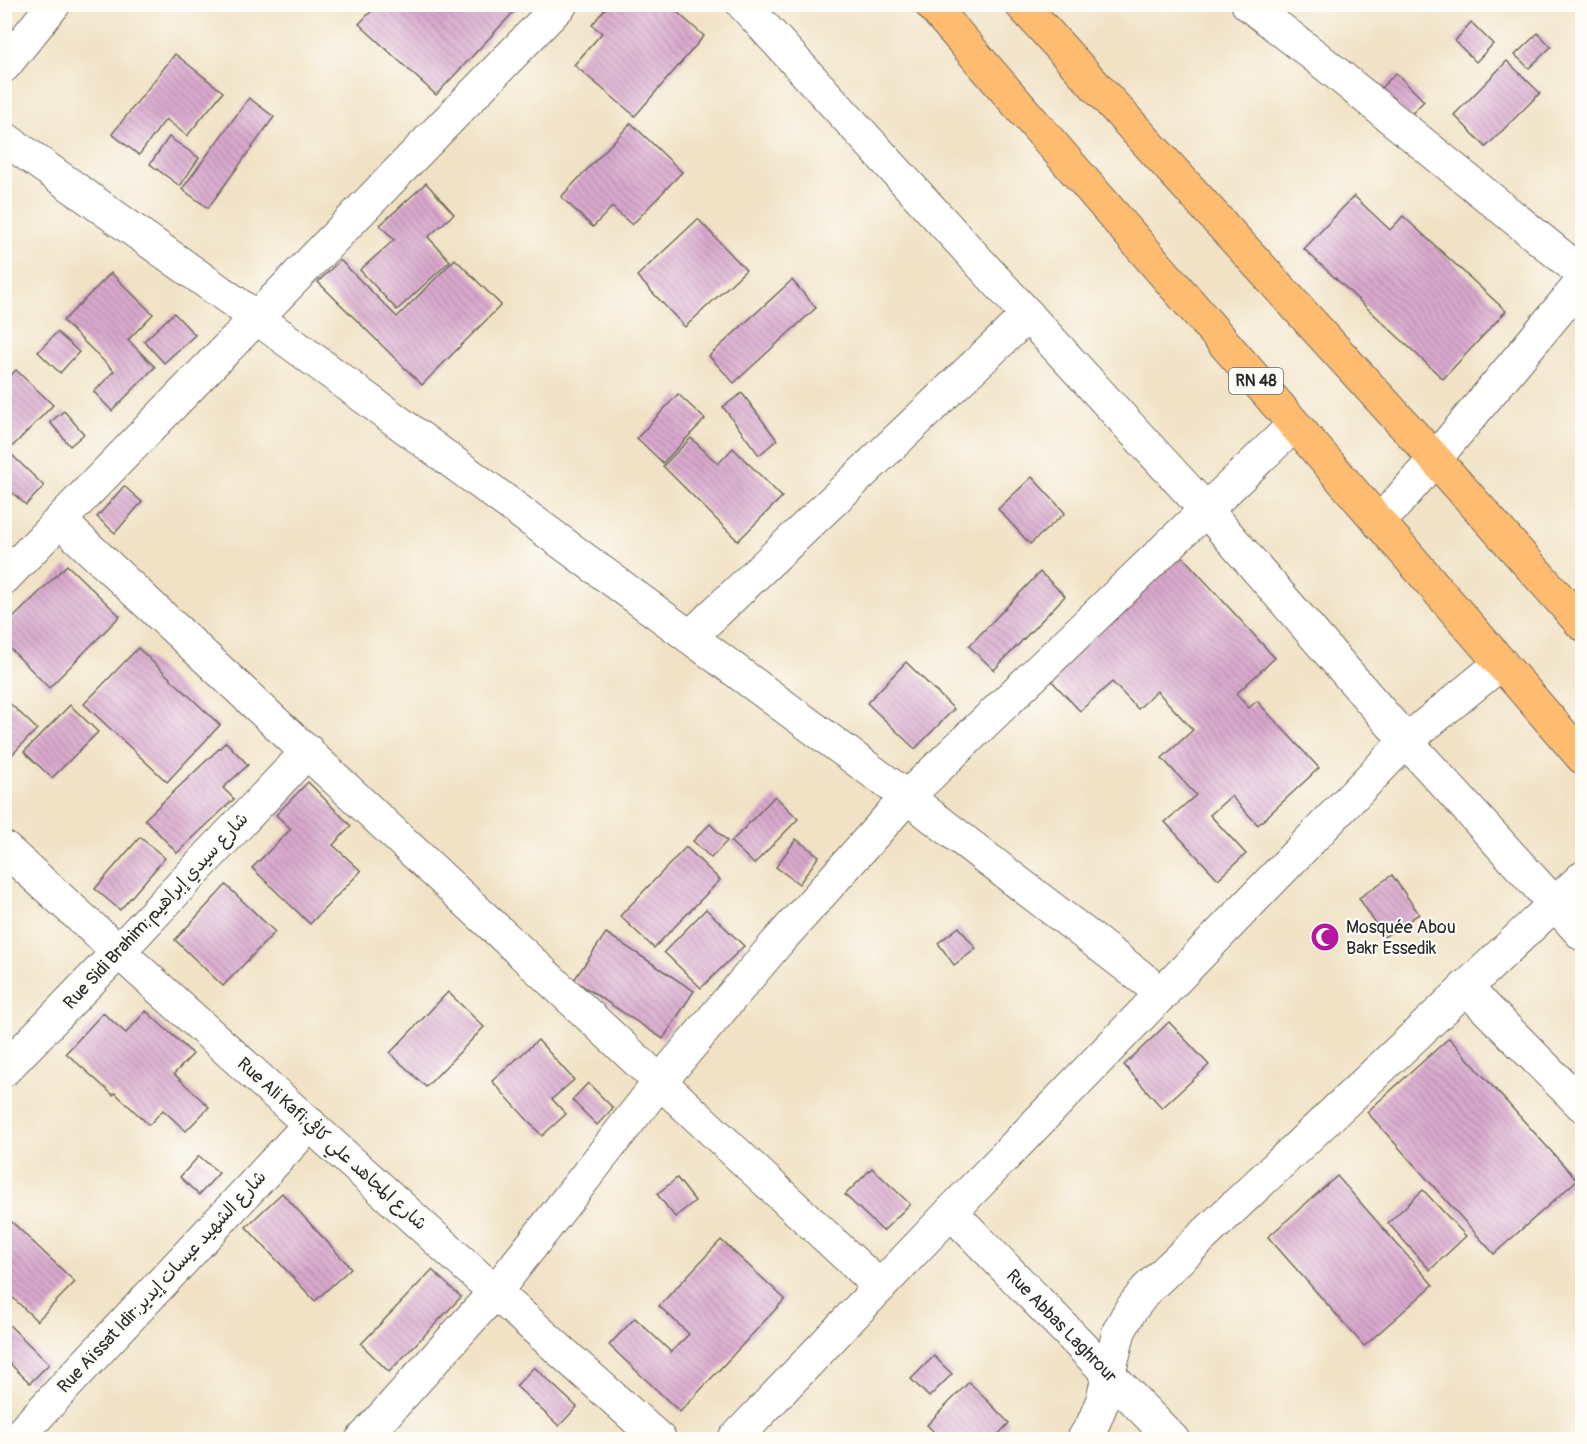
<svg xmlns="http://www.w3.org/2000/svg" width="1587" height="1444" viewBox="0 0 1587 1444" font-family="Pangolin,'Playpen Sans Arabic',sans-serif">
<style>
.building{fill:url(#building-back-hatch)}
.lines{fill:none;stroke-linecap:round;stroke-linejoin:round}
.minor-casing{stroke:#706b61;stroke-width:35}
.trunk-casing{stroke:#706b61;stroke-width:35}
.minor{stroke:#fff;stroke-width:33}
.trunk{stroke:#fdbc70;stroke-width:33}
.labels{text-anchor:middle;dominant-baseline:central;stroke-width:4.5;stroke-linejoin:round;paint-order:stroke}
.shield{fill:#fdfcf7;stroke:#6a6a68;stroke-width:1.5}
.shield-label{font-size:16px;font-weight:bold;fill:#2b2b2b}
.street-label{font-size:18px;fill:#2b2b2b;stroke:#fdfcf7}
.poi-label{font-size:18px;fill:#2b2b2b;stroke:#fdfcf7;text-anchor:start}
</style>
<defs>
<pattern id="building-back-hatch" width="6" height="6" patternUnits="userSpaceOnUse" patternTransform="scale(1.5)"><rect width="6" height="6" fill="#d9a9ce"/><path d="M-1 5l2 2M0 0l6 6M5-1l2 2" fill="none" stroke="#b08aa7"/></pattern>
</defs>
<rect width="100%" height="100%" fill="#fdfcf7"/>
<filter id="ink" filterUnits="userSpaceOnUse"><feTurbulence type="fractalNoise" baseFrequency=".0167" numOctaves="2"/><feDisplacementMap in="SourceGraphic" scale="12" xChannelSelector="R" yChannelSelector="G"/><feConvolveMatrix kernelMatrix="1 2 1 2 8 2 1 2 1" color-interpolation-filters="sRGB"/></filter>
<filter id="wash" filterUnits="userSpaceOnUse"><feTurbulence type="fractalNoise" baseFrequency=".008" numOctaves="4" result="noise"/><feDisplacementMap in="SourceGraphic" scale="24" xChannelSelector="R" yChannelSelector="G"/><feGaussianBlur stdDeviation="1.35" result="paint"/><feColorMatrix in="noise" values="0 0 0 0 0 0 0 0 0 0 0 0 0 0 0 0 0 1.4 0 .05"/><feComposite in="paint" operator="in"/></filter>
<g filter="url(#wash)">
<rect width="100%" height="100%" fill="#f1e2c5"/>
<g id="blocks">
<!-- building -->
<g class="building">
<path d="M 378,4 L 521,4 L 436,95 L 359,24 Z"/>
<path d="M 609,4 L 668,4 L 704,36 L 635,116 L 574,65 L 602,33 L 592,25 Z"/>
<path d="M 1471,22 L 1493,44 L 1476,62 L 1455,41 Z"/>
<path d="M 1538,33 L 1551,47 L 1529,68 L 1515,55 Z"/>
<path d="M 175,54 L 223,92 L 187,136 L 166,119 L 139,155 L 112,134 Z"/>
<path d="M 1507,61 L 1540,93 L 1486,147 L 1454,115 Z"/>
<path d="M 1396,73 L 1424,101 L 1399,127 L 1370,99 Z"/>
<path d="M 249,98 L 274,117 L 208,208 L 182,189 Z"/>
<path d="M 631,123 L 682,172 L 632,225 L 612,207 L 593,227 L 561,197 Z"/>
<path d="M 169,137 L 199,158 L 180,186 L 150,164 Z"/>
<path d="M 426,183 L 454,214 L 428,237 L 450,261 L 397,310 L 360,270 L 394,240 L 380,225 Z"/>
<path d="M 1354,196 L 1390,230 L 1403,216 L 1506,311 L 1443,379 L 1304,249 Z"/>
<path d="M 698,219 L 746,270 L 685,327 L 637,276 Z"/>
<path d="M 455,259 L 501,305 L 422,385 L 318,282 L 340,260 L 397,317 Z"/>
<path d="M 111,273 L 153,314 L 128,340 L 155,367 L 112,411 L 94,392 L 114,371 L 63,321 Z"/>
<path d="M 792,280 L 816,308 L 734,383 L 709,356 Z"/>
<path d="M 174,313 L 195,335 L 164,363 L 144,341 Z"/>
<path d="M 57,332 L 79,352 L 60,373 L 38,352 Z"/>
<path d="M 16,370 L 53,405 L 8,451 L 44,486 L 26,505 L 4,485 L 4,382 Z"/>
<path d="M 742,393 L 777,440 L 759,455 L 723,407 Z"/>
<path d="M 678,394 L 705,419 L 663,463 L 637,438 Z"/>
<path d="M 64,411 L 84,434 L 70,446 L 50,422 Z"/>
<path d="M 691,438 L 718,464 L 733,448 L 782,497 L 738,541 L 663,466 Z"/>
<path d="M 1032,477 L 1065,513 L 1030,544 L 998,509 Z"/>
<path d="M 124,486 L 142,502 L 115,533 L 97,517 Z"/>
<path d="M 1182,556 L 1275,658 L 1236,694 L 1249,708 L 1257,701 L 1319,768 L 1258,825 L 1231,796 L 1210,815 L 1246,854 L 1218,879 L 1165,822 L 1196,795 L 1162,758 L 1193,730 L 1157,691 L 1138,709 L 1112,682 L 1080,711 L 1049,678 Z"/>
<path d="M 67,565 L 120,616 L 49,688 L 4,642 L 4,614 L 7,612 L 13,618 Z"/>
<path d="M 1040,572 L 1065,596 L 994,670 L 969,646 Z"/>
<path d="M 138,648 L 220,725 L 167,782 L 84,704 Z"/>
<path d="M 906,662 L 954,709 L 915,749 L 867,703 Z"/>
<path d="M 4,698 L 37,729 L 4,763 Z"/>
<path d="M 70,705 L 98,732 L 52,778 L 24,752 Z"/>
<path d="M 226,742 L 248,765 L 223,788 L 234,799 L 177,853 L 145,819 Z"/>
<path d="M 308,782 L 351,826 L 333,845 L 361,871 L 310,924 L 252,868 L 291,829 L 276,815 Z"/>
<path d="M 775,796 L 798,819 L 754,864 L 731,842 Z"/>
<path d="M 710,824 L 727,841 L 711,858 L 693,841 Z"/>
<path d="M 140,837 L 165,858 L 120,910 L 95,889 Z"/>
<path d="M 796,839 L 819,856 L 799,884 L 776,867 Z"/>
<path d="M 686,847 L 720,880 L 654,948 L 620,916 Z"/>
<path d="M 1392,875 L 1419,914 L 1384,937 L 1359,898 Z"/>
<path d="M 226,885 L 275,932 L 223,986 L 175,940 Z"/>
<path d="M 706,909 L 744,946 L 701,988 L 664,952 Z"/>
<path d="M 959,927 L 976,949 L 954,965 L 938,943 Z"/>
<path d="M 606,933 L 694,991 L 663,1039 L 574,980 Z"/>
<path d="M 448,992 L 484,1027 L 426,1087 L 390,1053 Z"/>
<path d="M 146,1011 L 193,1054 L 174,1074 L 209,1107 L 186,1131 L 163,1110 L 149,1125 L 115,1093 L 113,1095 L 66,1053 L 103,1013 L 126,1033 Z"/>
<path d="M 1169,1022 L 1209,1065 L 1162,1108 L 1124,1065 Z"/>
<path d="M 1449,1038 L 1577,1180 L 1494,1254 L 1367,1112 Z"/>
<path d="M 538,1040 L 574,1080 L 552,1099 L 566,1114 L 542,1136 L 492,1081 Z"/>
<path d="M 588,1083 L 613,1108 L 597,1125 L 572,1100 Z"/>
<path d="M 199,1156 L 219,1173 L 199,1195 L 180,1177 Z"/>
<path d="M 872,1168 L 910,1204 L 883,1231 L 845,1195 Z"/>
<path d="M 1337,1176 L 1433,1285 L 1364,1346 L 1268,1237 Z"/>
<path d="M 677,1178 L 695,1201 L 675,1217 L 657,1194 Z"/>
<path d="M 1423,1190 L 1466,1236 L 1430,1270 L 1388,1223 Z"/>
<path d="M 282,1193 L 351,1268 L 315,1301 L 246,1227 Z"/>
<path d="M 12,1222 L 75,1282 L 37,1321 L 4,1289 L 4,1229 Z"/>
<path d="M 721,1240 L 785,1299 L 680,1412 L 609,1345 L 635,1318 L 671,1352 L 689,1334 L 659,1306 Z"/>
<path d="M 432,1270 L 461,1297 L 389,1372 L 361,1344 Z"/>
<path d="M 4,1320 L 49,1364 L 30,1383 L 4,1358 Z"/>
<path d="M 934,1356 L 952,1374 L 929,1397 L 911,1379 Z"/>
<path d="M 534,1367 L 577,1407 L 559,1426 L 516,1386 Z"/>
<path d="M 969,1382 L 1009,1423 L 993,1440 L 942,1440 L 927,1425 Z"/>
</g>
</g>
</g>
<g filter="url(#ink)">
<use href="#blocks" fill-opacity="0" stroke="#706b61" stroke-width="1.5"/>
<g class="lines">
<!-- minor casing -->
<g class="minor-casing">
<g id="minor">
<path d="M 743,4 L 1206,510 L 1406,741 L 1582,934"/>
<path d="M 1248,4 L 1315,56 L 1582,273"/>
<path d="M 4,66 L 54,4"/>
<path d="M 4,138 L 257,318 L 907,797 L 1163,994"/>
<path d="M 60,521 C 334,776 605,1033 880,1287"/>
<path d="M 1379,523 L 1435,459 L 1582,282"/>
<path d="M 4,578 L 561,4"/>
<path d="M 690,637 L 1028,315"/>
<path d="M 4,848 L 495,1292 L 660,1440"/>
<path d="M 1465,987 L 1582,1105"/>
<path d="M 4,1070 L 119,951 L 308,751"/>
<path id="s1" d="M 951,1212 L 1173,1440"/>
<path d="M 15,1440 L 310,1124"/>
<path d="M 362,1440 L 495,1292 L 659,1083 L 776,944 L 907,797 L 1294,425"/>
<path d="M 734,1440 L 951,1212 L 1406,741 L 1501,663"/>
<path d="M 1083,1440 L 1093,1424 L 1102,1402 L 1119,1331 L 1130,1311 L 1146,1290 L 1582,878"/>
</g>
</g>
<!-- trunk casing -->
<g class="trunk-casing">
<g id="trunk">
<path d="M 931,4 L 1582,757"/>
<path d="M 1021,4 L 1435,459 L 1582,624"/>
</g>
</g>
<!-- minor -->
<use href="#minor" class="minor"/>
<!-- trunk -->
<use href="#trunk" class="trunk"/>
</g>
</g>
<!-- icons -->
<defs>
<g id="mosque-disc" transform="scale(1.5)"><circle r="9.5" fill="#b5179e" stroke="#fdfcf7"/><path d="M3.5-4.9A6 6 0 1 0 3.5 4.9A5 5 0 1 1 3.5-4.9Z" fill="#fff"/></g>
</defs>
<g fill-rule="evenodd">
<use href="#mosque-disc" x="1325" y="937"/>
</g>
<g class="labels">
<!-- shield labels -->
<rect class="shield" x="1229" y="368" width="54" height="26" rx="4.5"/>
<g class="shield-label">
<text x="1256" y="381">RN 48</text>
</g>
<!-- street labels -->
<g class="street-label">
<text transform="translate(156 911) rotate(-47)">Rue Sidi Brahim;شارع سيدي إبراهيم</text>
<text transform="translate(332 1144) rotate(42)">Rue Ali Kafi;شارع المجاهد علي كافي</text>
<text transform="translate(162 1282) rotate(-47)">Rue Aïssat Idir;شارع الشهيد عيسات إيدير</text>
<text stroke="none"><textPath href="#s1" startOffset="159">Rue Abbas Laghrour</textPath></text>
</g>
<!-- poi labels -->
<g class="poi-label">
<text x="1346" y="927">Mosquée Abou<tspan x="1346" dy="21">Bakr Essedik</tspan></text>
</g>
</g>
<!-- margin -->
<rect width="1587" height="1444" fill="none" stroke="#fdfcf7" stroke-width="24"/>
</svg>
